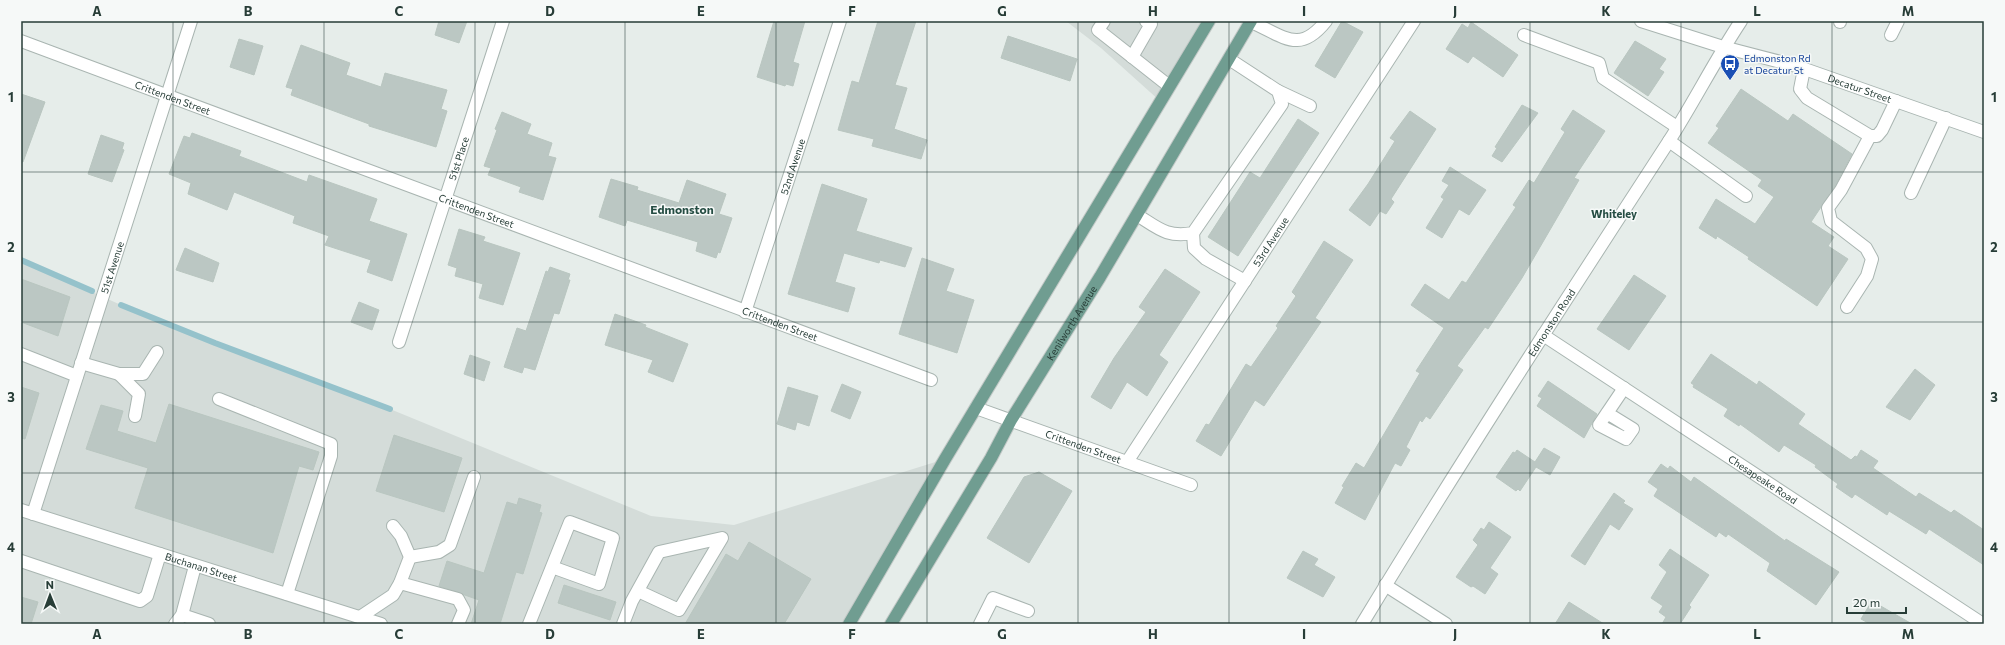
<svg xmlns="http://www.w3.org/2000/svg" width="2005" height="645" viewBox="0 0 2005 645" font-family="Commissioner,sans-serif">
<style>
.built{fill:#d4dcd9}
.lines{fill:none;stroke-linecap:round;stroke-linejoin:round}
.stream{stroke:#95c2cb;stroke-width:6}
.building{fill:#bbc7c3;stroke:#b9c6c0}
.minor-casing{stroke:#a9b5b1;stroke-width:14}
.major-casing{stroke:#c3c9c7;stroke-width:14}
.minor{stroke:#fff;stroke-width:12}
.major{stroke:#709d91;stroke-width:12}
.grid{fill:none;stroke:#273d37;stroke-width:1;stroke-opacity:0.55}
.labels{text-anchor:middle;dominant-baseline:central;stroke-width:3;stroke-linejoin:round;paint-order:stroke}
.transit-label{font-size:10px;fill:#164399;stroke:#f6f9f8;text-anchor:start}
.street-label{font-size:10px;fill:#273d37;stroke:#f6f9f8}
.neighbourhood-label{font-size:11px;font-weight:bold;fill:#254d43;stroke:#f6f9f8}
.quarter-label{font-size:12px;font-weight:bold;fill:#254d43;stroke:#f6f9f8}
.neatline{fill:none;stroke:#273d37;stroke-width:1.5}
.grid-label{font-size:13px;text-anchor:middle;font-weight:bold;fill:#273d37}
</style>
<rect width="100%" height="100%" fill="#e6edea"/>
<!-- built -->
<g class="built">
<path d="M 1066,21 L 1209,21 L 1160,101 L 1101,48 Z"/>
<path d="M 21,260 L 121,305 L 215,343 L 390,409 L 651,516 L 734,525 L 945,459 L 849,624 L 21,624 Z"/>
</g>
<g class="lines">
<!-- stream -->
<g class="stream">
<path d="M 21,260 L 92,291"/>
<path d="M 121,305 L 215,343 L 390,409"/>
</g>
</g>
<!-- building -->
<g class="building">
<path d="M 439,21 L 467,21 L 459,43 L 435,35 Z"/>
<path d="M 774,21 L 805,21 L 793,62 L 799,64 L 793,86 L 786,84 L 785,86 L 757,77 Z"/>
<path d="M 878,21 L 916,21 L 895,85 L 907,88 L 894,129 L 927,140 L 921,159 L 872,146 L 874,139 L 838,130 L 852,81 L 859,83 Z"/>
<path d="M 1342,21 L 1363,32 L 1335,78 L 1315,66 Z"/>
<path d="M 1471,22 L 1518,55 L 1503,77 L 1473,56 L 1468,63 L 1446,49 L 1462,24 L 1468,28 Z"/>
<path d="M 1008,36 L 1077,59 L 1070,81 L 1001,58 Z"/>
<path d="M 239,39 L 263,46 L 254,75 L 230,67 Z"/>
<path d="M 1635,41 L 1666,59 L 1659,69 L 1664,72 L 1648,96 L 1614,73 Z"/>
<path d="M 301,45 L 350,63 L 346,75 L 381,87 L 385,73 L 447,90 L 441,109 L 447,111 L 436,147 L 369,126 L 369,124 L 291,95 L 293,89 L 286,87 Z"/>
<path d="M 1741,89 L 1788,121 L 1793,114 L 1852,154 L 1835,186 L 1811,222 L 1834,237 L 1828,246 L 1848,259 L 1817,306 L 1748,259 L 1749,257 L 1717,236 L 1716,239 L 1699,228 L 1716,199 L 1755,224 L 1774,197 L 1758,186 L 1762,180 L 1708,143 L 1719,128 L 1716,126 Z"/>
<path d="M 21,94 L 45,102 L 23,162 L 21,162 Z"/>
<path d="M 1522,105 L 1538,113 L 1502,162 L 1492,156 L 1497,148 L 1495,147 Z"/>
<path d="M 1573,110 L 1605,131 L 1574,178 L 1579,180 L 1522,278 L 1488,329 L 1485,327 L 1457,366 L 1463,370 L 1430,419 L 1426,416 L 1422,422 L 1420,420 L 1406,447 L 1410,450 L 1401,466 L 1395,463 L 1365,520 L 1335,503 L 1344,487 L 1342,486 L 1356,463 L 1364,468 L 1420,373 L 1416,371 L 1444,328 L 1411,305 L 1425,284 L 1449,300 L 1462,281 L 1466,283 L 1516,207 L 1513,205 L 1529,180 L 1534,183 L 1565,132 L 1561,129 Z"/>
<path d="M 1410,111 L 1436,129 L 1391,199 L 1394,202 L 1386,214 L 1380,211 L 1370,226 L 1349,210 L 1368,184 L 1395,141 L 1390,138 Z"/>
<path d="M 502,112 L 531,124 L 527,134 L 552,143 L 548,156 L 556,158 L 543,200 L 519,192 L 521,187 L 488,175 L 491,168 L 484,166 L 497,130 L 495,129 Z"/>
<path d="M 1298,119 L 1319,133 L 1238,256 L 1208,237 L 1250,172 L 1260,178 Z"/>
<path d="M 192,133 L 241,151 L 239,156 L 307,182 L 309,175 L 377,199 L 369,221 L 407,234 L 392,281 L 367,272 L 371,260 L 325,245 L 329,236 L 293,223 L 295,216 L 234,192 L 227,210 L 188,194 L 191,183 L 169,174 L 184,136 L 190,138 Z"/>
<path d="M 101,135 L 124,143 L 122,149 L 124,150 L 112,182 L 88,174 Z"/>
<path d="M 1450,167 L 1486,190 L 1469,215 L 1459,209 L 1442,238 L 1426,228 L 1444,199 L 1441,197 L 1449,185 L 1442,181 Z"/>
<path d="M 611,179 L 638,187 L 637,190 L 679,203 L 687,180 L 726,194 L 719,214 L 732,218 L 720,253 L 718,252 L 716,258 L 696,251 L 698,242 L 627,220 L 625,226 L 599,217 Z"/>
<path d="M 822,184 L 867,199 L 856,231 L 912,248 L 905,267 L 880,260 L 879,263 L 844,253 L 835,282 L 855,288 L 848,312 L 788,294 Z"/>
<path d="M 459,229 L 485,237 L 483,241 L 520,253 L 503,305 L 479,298 L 483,284 L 455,276 L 457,268 L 448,265 Z"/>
<path d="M 1324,241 L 1353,260 L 1315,318 L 1321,322 L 1264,406 L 1255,400 L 1221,456 L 1196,441 L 1206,424 L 1209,425 L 1246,364 L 1251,367 L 1278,328 L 1276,326 L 1296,296 L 1292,292 Z"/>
<path d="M 185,248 L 219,263 L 213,282 L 176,270 Z"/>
<path d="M 922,258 L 954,269 L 946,291 L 974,300 L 957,353 L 899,334 Z"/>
<path d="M 550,267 L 570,274 L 568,280 L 570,280 L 559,314 L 554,313 L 535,370 L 524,367 L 522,373 L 504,367 L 517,328 L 526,331 L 546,271 L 548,272 Z"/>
<path d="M 1165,269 L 1200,292 L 1159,355 L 1168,362 L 1147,396 L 1127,382 L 1111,409 L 1091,397 L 1114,358 L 1146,312 L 1139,307 Z"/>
<path d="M 1634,275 L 1666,296 L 1629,350 L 1597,329 Z"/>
<path d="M 21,279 L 70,297 L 58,336 L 21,322 Z"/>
<path d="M 359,302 L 379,310 L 372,330 L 351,322 Z"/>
<path d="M 615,314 L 646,325 L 645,327 L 688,344 L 673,382 L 648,372 L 653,360 L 605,345 Z"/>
<path d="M 1711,354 L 1757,385 L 1759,381 L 1805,414 L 1798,424 L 1851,460 L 1855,456 L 1857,457 L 1861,450 L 1878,461 L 1873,468 L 1916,497 L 1919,493 L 1951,513 L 1954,510 L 1984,530 L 1984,565 L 1929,529 L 1926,534 L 1889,511 L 1887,515 L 1855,494 L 1852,498 L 1836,487 L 1838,484 L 1815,467 L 1816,465 L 1784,445 L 1779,452 L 1740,424 L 1739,426 L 1724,416 L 1728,409 L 1693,387 L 1694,385 L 1691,383 Z"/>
<path d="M 470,355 L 490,362 L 484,381 L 464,374 Z"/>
<path d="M 1915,369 L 1935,385 L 1910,420 L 1886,407 Z"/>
<path d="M 1548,381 L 1597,414 L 1584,438 L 1537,406 L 1542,398 L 1538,396 Z"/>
<path d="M 842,384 L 861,392 L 850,419 L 831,411 Z"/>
<path d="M 21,387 L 39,393 L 25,439 L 21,438 Z"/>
<path d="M 788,387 L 818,396 L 809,426 L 797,422 L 795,430 L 777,424 Z"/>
<path d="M 169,404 L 319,452 L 313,470 L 299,466 L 273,553 L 135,508 L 148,468 L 86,449 L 101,405 L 123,411 L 117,431 L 156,443 Z"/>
<path d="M 394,435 L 462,458 L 444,512 L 376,491 Z"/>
<path d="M 1544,448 L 1560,457 L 1550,475 L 1536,467 L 1520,491 L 1518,489 L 1516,491 L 1496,477 L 1513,452 L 1515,453 L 1517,450 L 1535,462 Z"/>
<path d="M 1661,464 L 1668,469 L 1670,466 L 1691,482 L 1694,477 L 1785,541 L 1786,539 L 1839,572 L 1816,605 L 1767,571 L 1770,563 L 1728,534 L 1726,537 L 1719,532 L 1716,537 L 1654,496 L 1658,489 L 1648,482 Z"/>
<path d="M 1039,472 L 1072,491 L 1029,563 L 987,538 L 1024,477 Z"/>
<path d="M 1614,493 L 1625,501 L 1623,503 L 1633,509 L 1619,530 L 1610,524 L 1585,565 L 1571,556 Z"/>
<path d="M 519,498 L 541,505 L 539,512 L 542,513 L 523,574 L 516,572 L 500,624 L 471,624 L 479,600 L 439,586 L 447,561 L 484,573 L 507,502 L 517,505 Z"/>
<path d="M 1489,522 L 1511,537 L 1490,568 L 1498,574 L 1485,594 L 1473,586 L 1471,587 L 1456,577 L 1478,545 L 1473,540 L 1481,528 L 1484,530 Z"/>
<path d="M 749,542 L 811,579 L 784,624 L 685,624 L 726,554 L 738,561 Z"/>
<path d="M 1670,549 L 1709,575 L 1689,605 L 1691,607 L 1680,624 L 1662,624 L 1666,617 L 1659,612 L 1663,606 L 1651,598 L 1667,572 L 1659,565 Z"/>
<path d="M 1303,551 L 1318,559 L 1314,565 L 1335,577 L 1323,597 L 1287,578 Z"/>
<path d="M 564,585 L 616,602 L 610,620 L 558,603 Z"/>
<path d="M 21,597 L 38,602 L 31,624 L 21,624 Z"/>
<path d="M 1872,601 L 1912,624 L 1870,624 L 1861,619 Z"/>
<path d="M 1569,602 L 1604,624 L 1555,624 Z"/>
</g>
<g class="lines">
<!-- minor casing -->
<g class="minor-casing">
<g id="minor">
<path d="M 1104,21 L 1098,30 L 1169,86"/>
<path id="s1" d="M 1641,21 L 1723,47 L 1796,66 L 1984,132"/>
<path d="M 1840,21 L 1840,22"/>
<path d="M 1251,22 C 1284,36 1299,55 1326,21"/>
<path d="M 1524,35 L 1599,63 L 1603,78 L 1677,127"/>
<path d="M 1891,35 L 1898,21"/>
<path id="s2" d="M 21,41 L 931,380"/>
<path d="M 1132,57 L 1151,24 L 1146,21"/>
<path d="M 1804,69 L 1800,89 L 1807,98 L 1870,136 L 1877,136 L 1882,130 L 1896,101"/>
<path d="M 1278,91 L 1310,106"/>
<path d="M 1669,141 L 1746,196"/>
<path d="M 1911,193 L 1946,118"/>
<path d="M 1137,215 C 1158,228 1167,238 1193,233 L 1282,104 L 1278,91 L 1229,59"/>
<path d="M 1193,233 L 1194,248 L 1206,259 L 1245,281"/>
<path d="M 1847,307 L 1867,276 L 1872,259 L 1866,248 L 1831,221 L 1828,208 L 1841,190 L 1870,136"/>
<path id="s3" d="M 745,312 L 840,21"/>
<path id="s4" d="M 1543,335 L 1983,624"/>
<path id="s5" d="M 399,342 L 503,21"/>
<path d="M 21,354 L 77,376"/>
<path d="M 81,363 L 119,374 L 143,374 L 157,352"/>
<path d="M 119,374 L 139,394 L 135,416"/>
<path d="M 219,399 L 331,444 L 331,456 L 287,594"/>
<path id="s6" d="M 976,408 L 1191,485"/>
<path d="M 1607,413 L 1633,429 L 1626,439 L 1599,425 L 1624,388"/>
<path id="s7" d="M 1127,462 L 1414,21"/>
<path id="s8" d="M 21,510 L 381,624"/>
<path id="s9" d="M 33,514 L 191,21"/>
<path d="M 410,557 L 439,552 L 450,545 L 474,477"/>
<path d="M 21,561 L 140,601 L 147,596 L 160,554"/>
<path d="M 400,583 L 458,599 L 464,610 L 458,624"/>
<path d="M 1385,585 L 1446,624"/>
<path d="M 182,615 L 209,624"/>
<path d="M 360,617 L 393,595 L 400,583 L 410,557 L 401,536 L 393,526"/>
<path d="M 175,624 L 182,615 L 195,566"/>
<path d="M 529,624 L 570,522 L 613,538 L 599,584 L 552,567"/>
<path d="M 623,624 L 632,601 L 659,552 L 722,538 L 679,610 L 638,591"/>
<path d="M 980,624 L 993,598 L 1028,611"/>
<path id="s10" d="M 1362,624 C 1461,461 1565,301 1669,141 C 1694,102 1715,60 1741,21"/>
</g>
</g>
<!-- major casing -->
<g class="major-casing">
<g id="major">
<path d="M 849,624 L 945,459 L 1209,21"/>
<path id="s11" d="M 891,624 L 991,458 L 1011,420 L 1100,277 L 1251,21"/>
</g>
</g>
<!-- minor -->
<use href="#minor" class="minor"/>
<!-- major -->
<use href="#major" class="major"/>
</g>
<!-- grid -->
<path class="grid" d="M 173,21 L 173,624M 324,21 L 324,624M 475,21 L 475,624M 625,21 L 625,624M 776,21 L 776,624M 927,21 L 927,624M 1078,21 L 1078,624M 1229,21 L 1229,624M 1380,21 L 1380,624M 1530,21 L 1530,624M 1681,21 L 1681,624M 1832,21 L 1832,624M 21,172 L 1984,172M 21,322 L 1984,322M 21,473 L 1984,473"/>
<!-- icons -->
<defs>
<g id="bus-pin" transform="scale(1)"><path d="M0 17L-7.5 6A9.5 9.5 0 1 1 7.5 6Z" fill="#1a4fb4" stroke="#f6f9f8"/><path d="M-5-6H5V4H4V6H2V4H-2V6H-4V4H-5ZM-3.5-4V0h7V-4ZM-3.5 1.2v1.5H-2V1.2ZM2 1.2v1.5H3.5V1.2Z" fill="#fff"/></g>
</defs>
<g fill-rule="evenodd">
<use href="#bus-pin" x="1730" y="64"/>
</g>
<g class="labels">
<!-- transit labels -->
<g class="transit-label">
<text x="1744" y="58">Edmonston Rd<tspan x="1744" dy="12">at Decatur St</tspan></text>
</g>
<!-- street labels -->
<g class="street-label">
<text stroke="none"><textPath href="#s1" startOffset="229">Decatur Street</textPath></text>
<text stroke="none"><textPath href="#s2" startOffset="162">Crittenden Street</textPath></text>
<text stroke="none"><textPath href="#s5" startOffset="193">51st Place</textPath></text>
<text stroke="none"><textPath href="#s3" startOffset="153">52nd Avenue</textPath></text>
<text stroke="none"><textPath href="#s2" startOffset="486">Crittenden Street</textPath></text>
<text stroke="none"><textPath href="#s7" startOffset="263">53rd Avenue</textPath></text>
<text stroke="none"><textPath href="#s9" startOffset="259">51st Avenue</textPath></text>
<text stroke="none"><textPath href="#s10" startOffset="356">Edmonston Road</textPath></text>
<text stroke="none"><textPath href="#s11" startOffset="351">Kenilworth Avenue</textPath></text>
<text stroke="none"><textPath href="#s2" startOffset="810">Crittenden Street</textPath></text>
<text stroke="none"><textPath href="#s6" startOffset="114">Crittenden Street</textPath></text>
<text stroke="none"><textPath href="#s4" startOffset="263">Chesapeake Road</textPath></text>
<text stroke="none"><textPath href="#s8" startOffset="189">Buchanan Street</textPath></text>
</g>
<!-- neighbourhood labels -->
<g class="neighbourhood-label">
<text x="1614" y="213">Whiteley</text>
</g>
<!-- quarter labels -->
<g class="quarter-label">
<text x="682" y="209">Edmonston</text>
</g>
</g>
<!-- border -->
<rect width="2005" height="645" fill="none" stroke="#f6f9f8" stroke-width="44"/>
<!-- north arrow -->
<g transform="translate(50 595) rotate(359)" stroke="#f6f9f8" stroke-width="3" paint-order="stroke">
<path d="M0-3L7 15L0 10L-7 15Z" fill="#273d37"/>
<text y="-6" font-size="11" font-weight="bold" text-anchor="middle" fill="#273d37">N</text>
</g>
<!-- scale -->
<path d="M1847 607v6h59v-6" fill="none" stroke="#273d37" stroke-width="2"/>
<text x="1853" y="607" font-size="12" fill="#273d37" stroke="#f6f9f8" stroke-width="3" paint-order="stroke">20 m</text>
<rect x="22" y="22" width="1961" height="601" class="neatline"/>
<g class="grid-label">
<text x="97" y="16">A</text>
<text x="248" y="16">B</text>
<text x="399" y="16">C</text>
<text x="550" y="16">D</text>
<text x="701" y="16">E</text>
<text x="852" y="16">F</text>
<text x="1002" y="16">G</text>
<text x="1153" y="16">H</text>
<text x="1304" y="16">I</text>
<text x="1455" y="16">J</text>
<text x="1606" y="16">K</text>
<text x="1757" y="16">L</text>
<text x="1908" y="16">M</text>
<text x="11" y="102">1</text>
<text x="1994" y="102">1</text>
<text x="11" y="252">2</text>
<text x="1994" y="252">2</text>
<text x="11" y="402">3</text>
<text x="1994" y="402">3</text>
<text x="11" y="552">4</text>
<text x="1994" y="552">4</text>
<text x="97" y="639">A</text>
<text x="248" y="639">B</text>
<text x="399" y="639">C</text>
<text x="550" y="639">D</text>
<text x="701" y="639">E</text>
<text x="852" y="639">F</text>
<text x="1002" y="639">G</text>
<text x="1153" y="639">H</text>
<text x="1304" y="639">I</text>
<text x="1455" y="639">J</text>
<text x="1606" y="639">K</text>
<text x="1757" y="639">L</text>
<text x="1908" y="639">M</text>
</g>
</svg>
